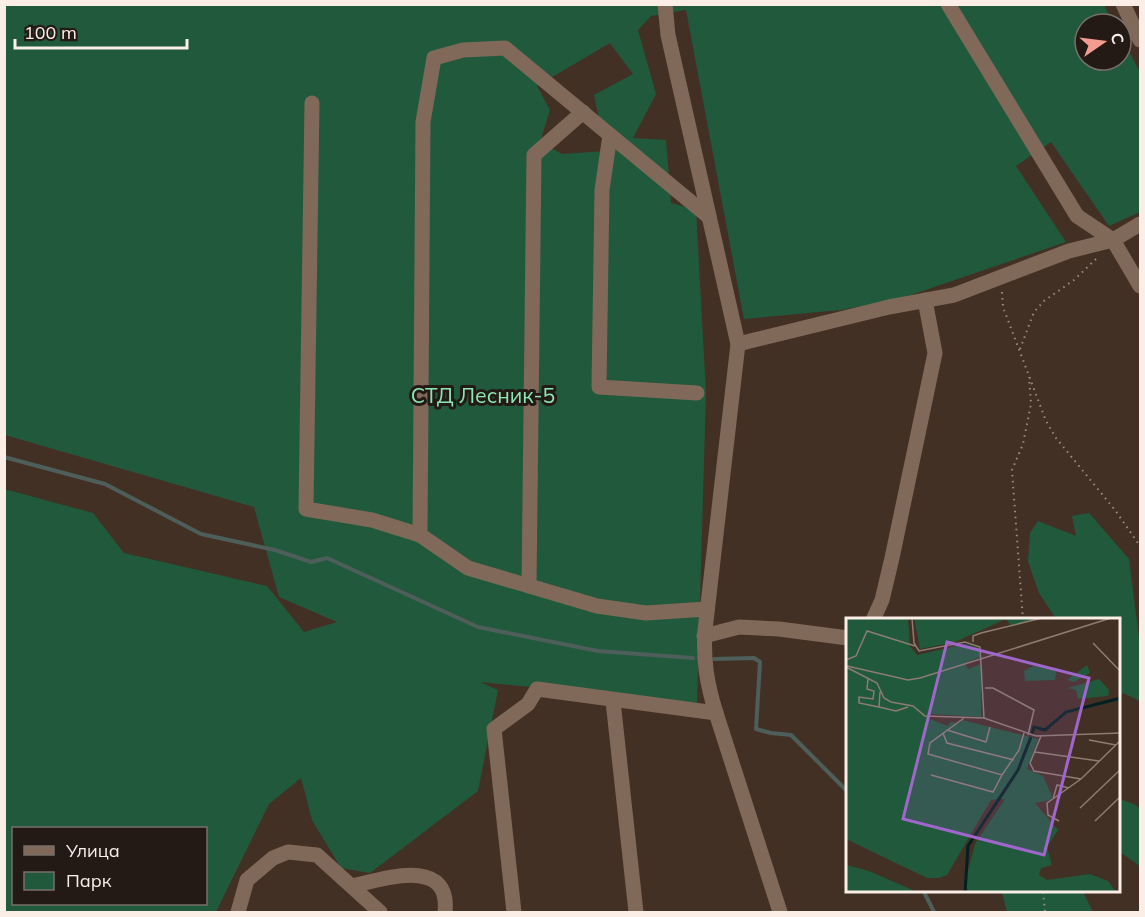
<svg xmlns="http://www.w3.org/2000/svg" width="1145" height="917" viewBox="0 0 1145 917" font-family="Mulish,sans-serif">
<style>
.green{fill:#21593d;fill-rule:evenodd}
.lines{fill:none;stroke-linecap:round;stroke-linejoin:round}
.stream{stroke:#4d5e5b;stroke-width:4}
.path{stroke:#9b8c82;stroke-width:2;stroke-dasharray:1.5 4.5;stroke-linecap:butt}
.minor{stroke:#806958;stroke-width:15}
.labels{text-anchor:middle;dominant-baseline:central;stroke-width:6;stroke-linejoin:round;paint-order:stroke}
.park-label{font-size:21px;fill:#8ae7b3;stroke:#231a15}
.inset-river{fill:none;stroke:#032020;stroke-width:3}
.inset-road{fill:none;stroke:#8c7c72;stroke-width:1.5}
.view{fill:#a166cb;fill-opacity:0.15;stroke:#a166cb;stroke-width:3}
.inset-edge{fill:none;stroke:#faeee6;stroke-width:3}
</style>
<rect width="100%" height="100%" fill="#433024"/>
<!-- green -->
<g class="green">
<path d="M 5,5 L 1104,5 L 1114,24 L 1085,24 L 1085,60 L 1121,60 L 1121,36 L 1140,72 L 1140,212 L 1109,226 L 1051,142 L 1016,166 L 1066,242 L 896,300 L 841,310 L 744,319 L 686,10 L 651,16 L 638,30 L 656,94 L 633,138 L 666,140 L 671,203 L 696,210 L 706,393 L 697,703 L 480,682 L 498,690 L 478,791 L 370,873 L 341,868 L 312,820 L 301,778 L 269,804 L 216,912 L 5,912 L 4,489 L 93,513 L 124,553 L 267,586 L 304,632 L 337,622 L 279,597 L 254,507 L 5,435 ZM 610,43 L 633,74 L 594,95 L 606,151 L 562,154 L 540,142 L 550,110 L 537,86 ZM 14,828 L 206,828 L 206,904 L 14,904 Z"/>
<path d="M 1089,513 L 1129,559 L 1140,646 L 1140,701 L 1123,693 L 1120,697 L 1120,620 L 1057,620 L 1039,593 L 1028,561 L 1030,533 L 1038,521 L 1076,536 L 1072,516 Z"/>
<path d="M 1120,799 L 1134,804 L 1140,809 L 1140,866 L 1120,852 Z"/>
<path d="M 1002,892 L 1083,892 L 1093,912 L 1007,912 Z"/>
</g>
<g class="lines">
<!-- stream -->
<g class="stream">
<path d="M 4,457 L 105,484 L 201,534 L 275,550 L 311,562 L 327,558 L 478,627 L 598,651 L 693,658"/>
<path d="M 714,659 L 754,658 L 760,662 L 756,729 L 771,733 L 791,735 L 848,792"/>
<path d="M 924,892 L 934,912"/>
</g>
<!-- path -->
<g class="path">
<path d="M 1002,292 L 1003,307 L 1046,421 L 1056,438 L 1115,510 L 1140,546"/>
<path d="M 1020,349 L 1034,312 L 1044,301 L 1074,280 L 1097,258"/>
<path d="M 1140,591 L 1140,599"/>
<path d="M 1023,620 L 1012,470 L 1023,444 L 1031,404 L 1029,377"/>
<path d="M 1043,892 L 1045,912"/>
</g>
<!-- minor -->
<g class="minor">
<path d="M 665,4 L 668,35 L 738,344 L 705,630 C 703,661 707,684 716,713 L 780,912"/>
<path d="M 948,4 L 1077,216 L 1113,240 L 1140,286"/>
<path d="M 1123,4 L 1140,40"/>
<path d="M 312,103 L 306,509 L 372,520 L 420,535"/>
<path d="M 610,135 L 602,190 L 599,387 L 697,393"/>
<path d="M 738,344 L 889,307 L 954,295 L 1069,251 L 1113,240 L 1140,224"/>
<path d="M 529,586 L 534,155 L 583,112"/>
<path d="M 707,609 L 646,613 L 597,606 L 468,568 L 420,535 L 423,122 L 434,58 L 463,50 L 505,48 L 709,217"/>
<path d="M 873,620 L 882,600 L 892,558 L 935,353 L 925,300"/>
<path d="M 704,636 L 739,627 L 779,629 L 848,638"/>
<path d="M 613,701 L 636,912"/>
<path d="M 352,886 C 383,879 451,856 445,912"/>
<path d="M 238,912 L 247,880 L 273,858 L 288,852 L 317,855 L 380,912"/>
<path d="M 514,912 L 494,729 L 528,704 L 537,689 L 716,713"/>
</g>
</g>
<g class="labels">
<!-- park labels -->
<g class="park-label">
<text x="483" y="395">СТД Лесник-5</text>
</g>
</g>
<!-- overview -->
<g transform="translate(846 618)">
<rect width="274" height="274" fill="#433024"/>
<path d="M 0,0 L 62,0 L 64,28 L 71,37 L 120,26 L 133,30 L 134,39 L 119,45 L 122,51 L 135,46 L 135,99 L 85,96 L 84,101 L 102,108 L 104,104 L 114,105 L 116,102 L 192,121 L 181,151 L 197,158 L 206,178 L 204,182 L 189,185 L 212,212 L 201,229 L 206,247 L 195,250 L 193,257 L 201,262 L 244,256 L 262,263 L 270,274 L 125,274 L 118,268 L 129,226 L 159,181 L 145,182 L 101,257 L 93,260 L 81,260 L 0,221 ZM 68,0 L 192,0 L 165,8 L 160,1 L 109,24 L 74,31 ZM 241,47 L 244,55 L 228,64 L 221,62 ZM 187,48 L 211,50 L 209,62 L 179,63 L 178,53 ZM 253,61 L 263,72 L 262,78 L 232,81 L 230,72 L 222,70 ZM 0,247 L 23,253 L 71,274 L 0,274 Z" fill="#21593d"/>
<path class="inset-river" d="M 186,116 L 188,109 L 199,112 L 220,94 L 275,80M 119,275 L 122,228 L 172,152 L 185,119"/>
<path class="inset-road" d="M 66,0 L 68,25 L 73,33 L 119,24 L 134,29 L 138,100M 127,24 L 127,18 L 135,15 L 196,0M 247,25 L 275,54M 0,42 L 10,38 L 21,13 L 69,28M 1,48 L 62,62 L 74,60 L 265,0M 0,49 L 31,65 L 38,80 L 45,84 L 67,88 L 79,98 L 138,100 L 190,118 L 275,115M 22,61 L 21,71 L 28,73 L 27,81 L 13,79 L 13,85 L 33,89 L 34,74M 139,70 L 147,70 L 188,92 L 182,117M 33,89 L 50,93 L 62,89M 118,100 L 84,125 L 82,136 L 156,157 L 173,132 L 178,115M 101,112 L 140,124 L 144,109M 97,115 L 101,125 L 168,142M 195,118 L 184,145 L 188,153 L 235,161M 243,122 L 270,127M 189,134 L 253,143M 85,157 L 147,174 L 156,157M 207,181 L 211,167 L 223,170M 234,190 L 275,151M 213,203 L 202,197 L 201,185 L 235,161 L 275,122M 249,203 L 275,178"/>
<path class="view" d="M 101,24 L 243,60 L 198,237 L 57,201 Z"/>
<rect width="274" height="274" class="inset-edge"/>
</g>
<!-- border -->
<rect width="1145" height="917" fill="none" stroke="#faeee6" stroke-width="12"/>
<!-- legend -->
<rect x="12" y="827" width="195" height="78" fill="#231a15" stroke="#796f69" stroke-width="1.5"/>
<rect x="24" y="846" width="30" height="9" fill="#806958" stroke="#796f69" stroke-width="1.5"/>
<text x="66" y="857" font-size="18" fill="#faeee6">Улица</text>
<rect x="24" y="872" width="30" height="18" fill="#21593d" stroke="#796f69" stroke-width="1.5"/>
<text x="66" y="887" font-size="18" fill="#faeee6">Парк</text>
<!-- north arrow -->
<g transform="translate(1103 42) rotate(76)"><circle r="28" fill="#231a15" stroke="#796f69" stroke-width="1.5"/>
<path d="M0-4.5L10 22L0 15L-10 22Z" fill="#f59c91"/>
<text y="-9" font-size="16" font-weight="bold" text-anchor="middle" fill="#faeee6">С</text>
</g>
<!-- scale -->
<path d="M15 39v9h172v-9" fill="none" stroke="#faeee6" stroke-width="3"/>
<text x="24" y="39" font-size="18" fill="#faeee6" stroke="#231a15" stroke-width="4.5" paint-order="stroke">100 m</text>
</svg>
